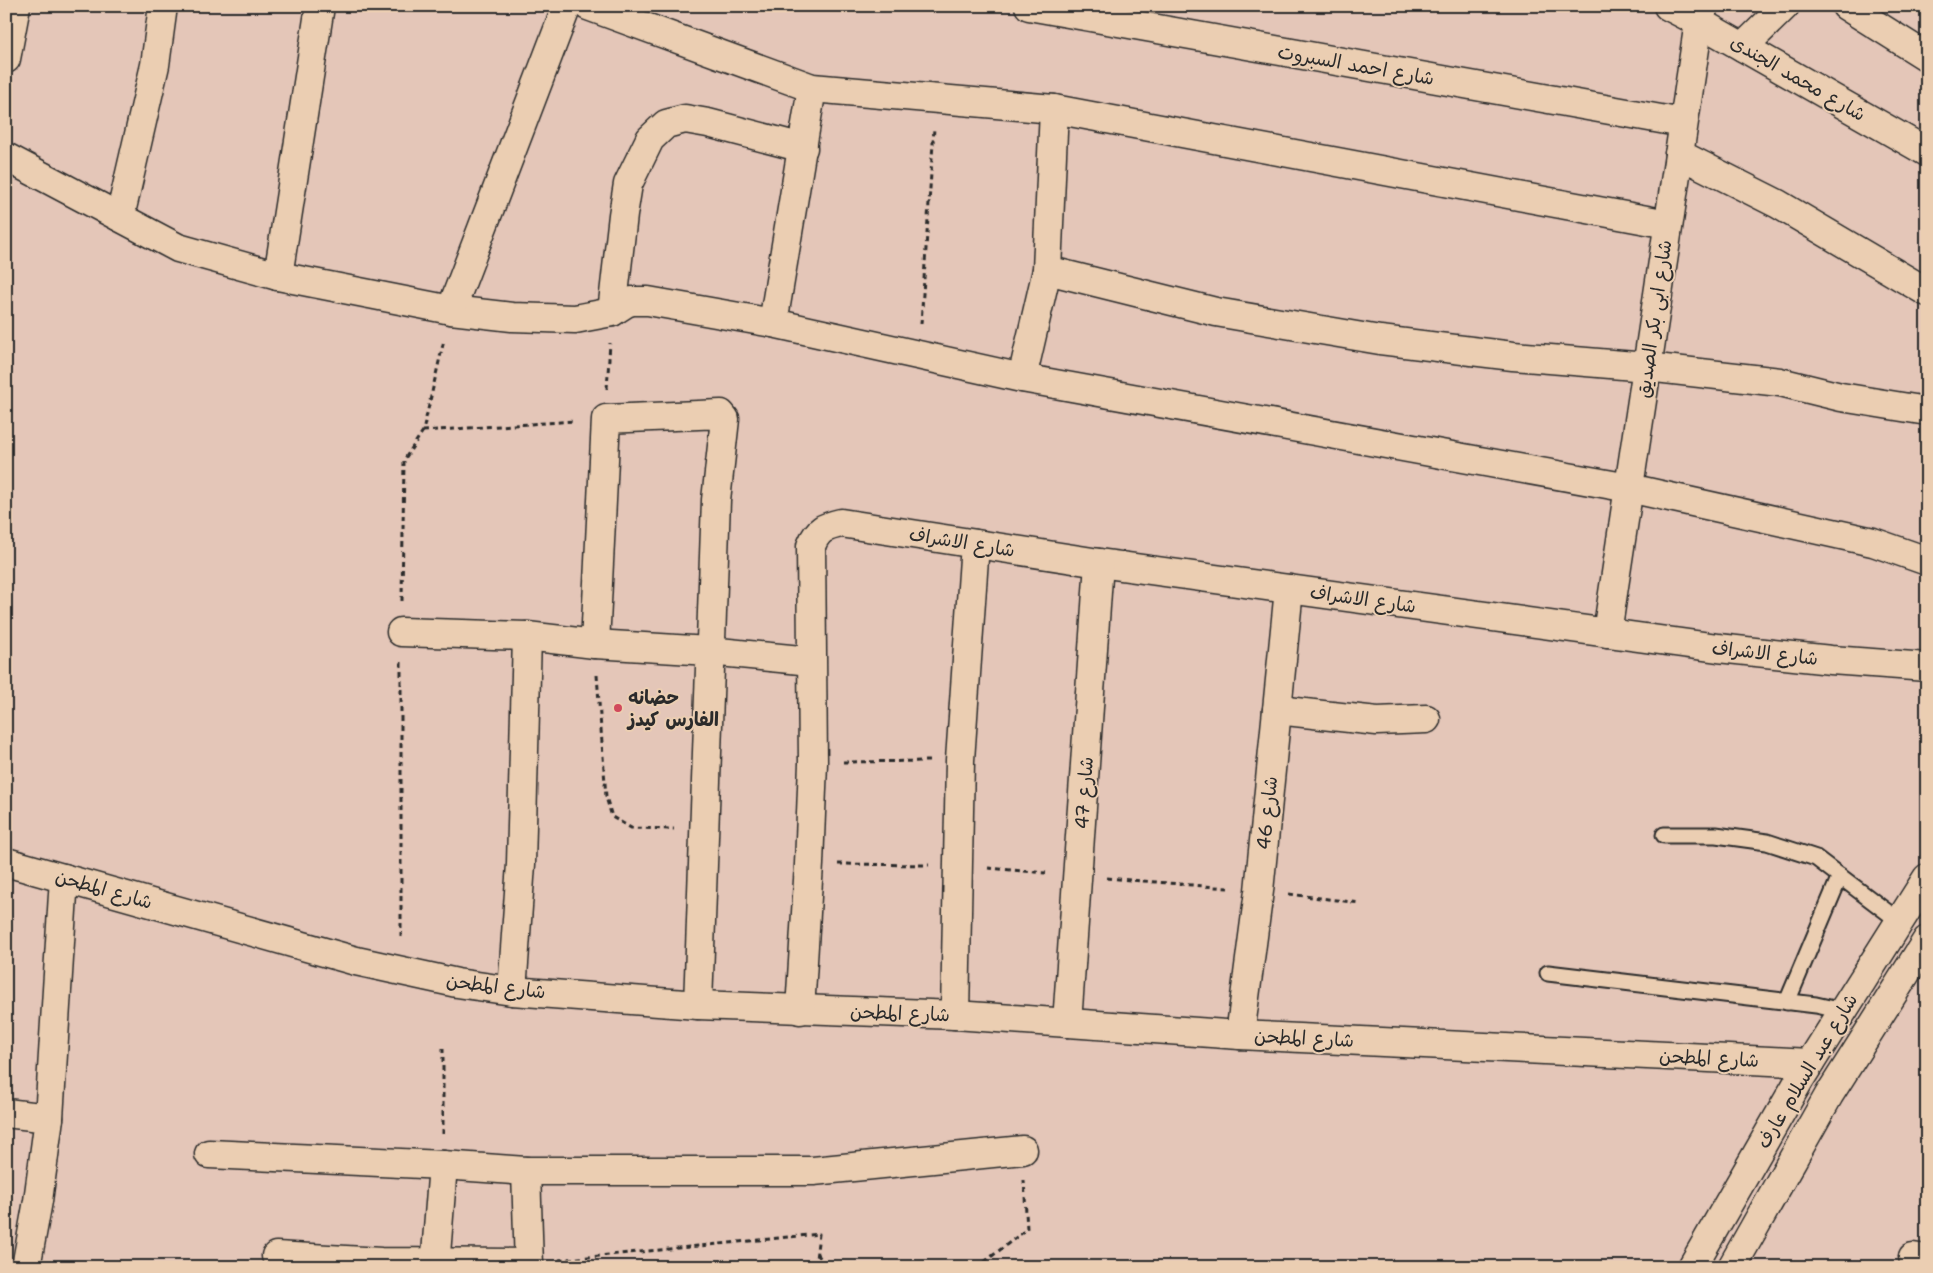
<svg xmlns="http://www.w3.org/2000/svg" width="1933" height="1273" viewBox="0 0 1933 1273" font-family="'Shantell Sans','Playpen Sans Arabic',sans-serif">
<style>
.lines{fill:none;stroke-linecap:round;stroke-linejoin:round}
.service-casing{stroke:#2b2b2b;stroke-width:19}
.minor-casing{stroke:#2b2b2b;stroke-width:31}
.tertiary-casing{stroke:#2b2b2b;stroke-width:31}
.path{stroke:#2b2b2b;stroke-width:3;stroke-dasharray:5 4;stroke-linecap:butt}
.service{stroke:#ebceb2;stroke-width:15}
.minor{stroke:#ebceb2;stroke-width:28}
.tertiary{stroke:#ebceb2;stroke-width:28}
.poi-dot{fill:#d1495b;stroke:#ebceb2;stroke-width:2}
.labels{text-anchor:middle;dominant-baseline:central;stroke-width:4;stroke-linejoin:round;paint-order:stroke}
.street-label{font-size:19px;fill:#2b2b2b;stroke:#ebceb2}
.poi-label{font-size:19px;font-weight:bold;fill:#2b2b2b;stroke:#ebceb2;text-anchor:start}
</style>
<rect width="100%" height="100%" fill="#e4c6b8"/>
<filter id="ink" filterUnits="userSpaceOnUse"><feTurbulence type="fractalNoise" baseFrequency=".02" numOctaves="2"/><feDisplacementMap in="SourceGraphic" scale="10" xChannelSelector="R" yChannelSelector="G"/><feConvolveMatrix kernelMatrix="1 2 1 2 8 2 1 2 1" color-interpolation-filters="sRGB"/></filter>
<g filter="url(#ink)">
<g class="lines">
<!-- service casing -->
<g class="service-casing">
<g id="service">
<path d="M 1664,835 L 1716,835 L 1767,842 L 1816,858 L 1899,921"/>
<path d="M 1548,973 L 1816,1005 L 1843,1011"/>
<path d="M 1787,1002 L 1840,876"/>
</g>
</g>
<!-- minor casing -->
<g class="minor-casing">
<g id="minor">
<path d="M 588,6 L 812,88 L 1054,109 L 1668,224"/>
<path d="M 1029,6 L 1683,123"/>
<path d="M 1668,6 L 1699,22 L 1927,152"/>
<path d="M 1846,6 L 1927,57"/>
<path d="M 1743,47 L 1785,6"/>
<path d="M 6,59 L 16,6"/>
<path d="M 1679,154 L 1778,204 L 1927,292"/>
<path d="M 6,157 L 178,248 L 278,276 L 451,310 L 512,317 L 575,319 L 612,312 L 626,303 L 632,301 L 648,301 L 773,323 L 1022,378 L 1629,488 L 1873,542 L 1927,561"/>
<path d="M 120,217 L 155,65 L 163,6"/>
<path d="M 1047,270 L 1216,312 L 1380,340 L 1513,356 L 1647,367 L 1780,382 L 1841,397 L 1927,411"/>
<path d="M 278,276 L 320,6"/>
<path d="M 451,310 L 567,6"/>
<path d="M 612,312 L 623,215 L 628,184 L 650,139 L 666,124 L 685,119 L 708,123 L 803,148"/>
<path d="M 773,323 L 812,88"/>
<path d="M 1022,378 L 1047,270 L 1054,109"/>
<path d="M 401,632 L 527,636 L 595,644 L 709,651 L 811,661"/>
<path d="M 1607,633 L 1699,22 L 1704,6"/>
<path d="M 595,644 L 606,419 L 721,414 L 725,419 L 716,500 L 698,1005"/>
<path d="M 1277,710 L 1377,721 L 1426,719"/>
<path d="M 6,862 L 356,961 L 457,983 L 512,991 L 698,1005 L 955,1015 L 1240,1035 L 1810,1063"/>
<path d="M 512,991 L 521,864 L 527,636"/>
<path d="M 800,1010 L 809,864 L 813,763 L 811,546 C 818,529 824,527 841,523 L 1099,563 L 1718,648 L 1831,660 L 1927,667"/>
<path d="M 955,1015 L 960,760 L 975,544"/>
<path d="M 1067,1023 L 1099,563"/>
<path d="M 1240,1035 L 1259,891 L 1289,589"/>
<path d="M 6,1113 L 49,1118 L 38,1201 L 26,1267"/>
<path d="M 49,1118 L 64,878"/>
<path d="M 209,1154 L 443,1165 L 526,1171 L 813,1171 L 1023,1150"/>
<path d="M 526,1171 L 529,1267"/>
<path d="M 276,1256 L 381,1262 L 529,1263"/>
<path d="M 1913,1257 L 1927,1259"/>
<path d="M 435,1267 L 443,1165"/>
</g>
</g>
<!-- tertiary casing -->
<g class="tertiary-casing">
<g id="tertiary">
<path d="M 1692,1267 L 1800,1079 L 1927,878"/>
<path d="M 1732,1267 L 1829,1095 L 1927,940"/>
</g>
</g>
<!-- path -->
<g class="path">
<path d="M 921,324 L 934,128"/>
<path d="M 607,389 L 610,343"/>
<path d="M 423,431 L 575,421"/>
<path d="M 402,601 L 404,460 L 423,431 L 444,340"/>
<path d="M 401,662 L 401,941"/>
<path d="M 597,675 L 606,797 L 612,817 L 631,828 L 674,829"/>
<path d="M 843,762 L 930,761"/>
<path d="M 838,864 L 929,865"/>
<path d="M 988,868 L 1046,873"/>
<path d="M 1107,878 L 1228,888"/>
<path d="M 1289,894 L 1360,903"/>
<path d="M 443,1134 L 443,1047"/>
<path d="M 817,1254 L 828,1267"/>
<path d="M 559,1260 L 819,1234 L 815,1267"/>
<path d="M 958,1267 L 983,1263 L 1027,1229 L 1024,1180"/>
</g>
<!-- service -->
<use href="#service" class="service"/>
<!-- minor -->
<use href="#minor" class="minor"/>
<!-- tertiary -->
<use href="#tertiary" class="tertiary"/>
</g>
</g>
<!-- markers -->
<circle class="poi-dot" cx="618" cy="708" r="5"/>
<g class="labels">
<!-- street labels -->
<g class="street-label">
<text transform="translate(1356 65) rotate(10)">شارع احمد السبروت</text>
<text transform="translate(1798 78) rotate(30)">شارع محمد الجندى</text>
<text transform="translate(1654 319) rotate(-82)">شارع ابى بكر الصديق</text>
<text transform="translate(962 542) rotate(9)">شارع الاشراف</text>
<text transform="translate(1363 599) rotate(8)">شارع الاشراف</text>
<text transform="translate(1765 653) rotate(6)">شارع الاشراف</text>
<text transform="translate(1084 793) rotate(-86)">شارع 47</text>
<text transform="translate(1267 813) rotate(-84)">شارع 46</text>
<text transform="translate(104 889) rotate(16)">شارع المطحن</text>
<text transform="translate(496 986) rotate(7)">شارع المطحن</text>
<text transform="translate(900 1013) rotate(2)">شارع المطحن</text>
<text transform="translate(1304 1038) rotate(3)">شارع المطحن</text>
<text transform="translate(1709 1058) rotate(3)">شارع المطحن</text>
<text transform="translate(1807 1071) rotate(-59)">شارع عبد السلام عارف</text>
</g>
<!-- poi labels -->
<g class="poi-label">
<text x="628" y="697">حضانه<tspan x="628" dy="22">الفارس كيدز</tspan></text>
</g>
</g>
<!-- margin -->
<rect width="1933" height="1273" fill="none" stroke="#ebceb2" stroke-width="25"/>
<rect x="12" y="12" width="1908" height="1248" fill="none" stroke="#2b2b2b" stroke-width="2" filter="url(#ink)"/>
</svg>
